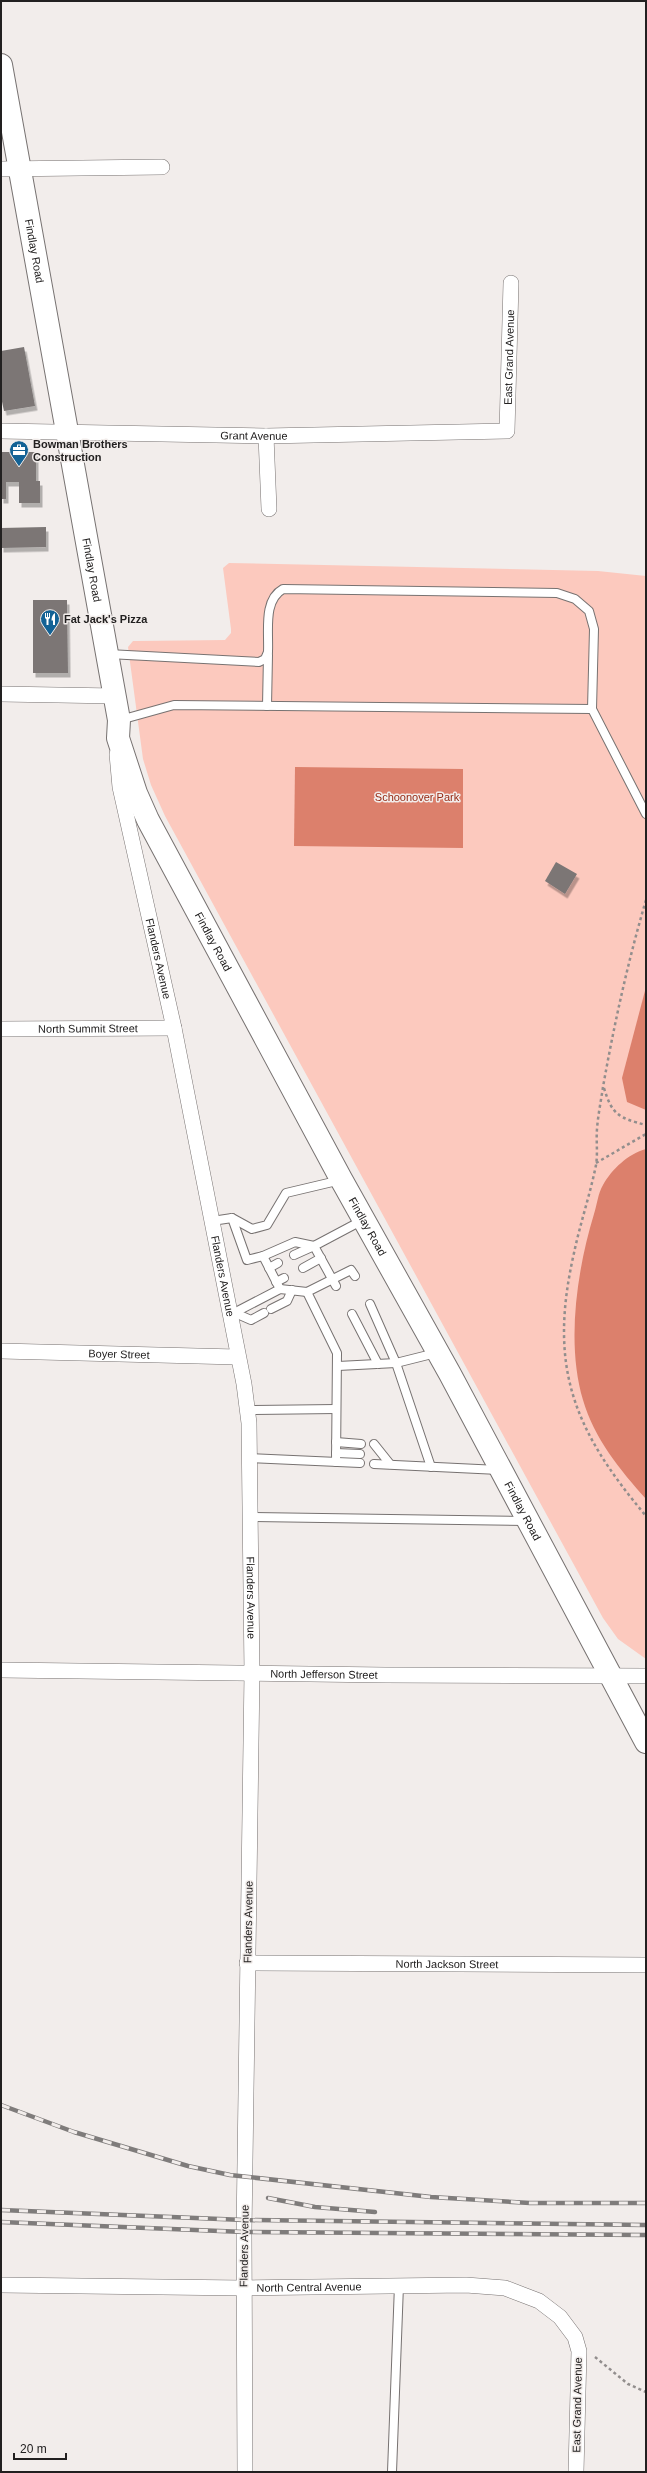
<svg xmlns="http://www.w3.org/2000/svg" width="647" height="2473" viewBox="0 0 647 2473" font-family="Arial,sans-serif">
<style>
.green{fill:#fcc9be}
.water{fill:#dc806c}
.building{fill:#7b7675;filter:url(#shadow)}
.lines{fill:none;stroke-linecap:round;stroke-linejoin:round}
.lane-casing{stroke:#777271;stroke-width:10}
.street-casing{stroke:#777271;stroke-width:16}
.secondary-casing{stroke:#777271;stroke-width:24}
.path{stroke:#928e8d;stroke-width:2.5;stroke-dasharray:3 3;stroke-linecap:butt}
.lane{stroke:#fff;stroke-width:8}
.street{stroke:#fff;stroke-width:15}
.secondary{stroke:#fff;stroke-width:22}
.rail-casing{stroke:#7f7c7b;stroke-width:4.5}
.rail{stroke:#f2edeb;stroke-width:3;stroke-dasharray:9;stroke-linecap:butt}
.labels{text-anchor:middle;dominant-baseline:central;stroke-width:3;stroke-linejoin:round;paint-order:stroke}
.street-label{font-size:11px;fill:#222020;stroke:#f2edeb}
.poi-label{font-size:11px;font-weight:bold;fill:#222020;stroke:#f2edeb;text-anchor:start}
.park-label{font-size:11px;fill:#962913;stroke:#f2edeb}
</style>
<defs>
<filter id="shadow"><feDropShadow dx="2.5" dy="4.5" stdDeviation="0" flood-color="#0004"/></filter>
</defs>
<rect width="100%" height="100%" fill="#f2edeb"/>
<!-- green -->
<path class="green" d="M 229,563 L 598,571 L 646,576 L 646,1659 L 618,1639 L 603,1618 L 165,816 L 151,785 L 143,759 L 128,647 L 133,641 L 137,641 L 225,640 L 231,633 L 231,629 L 223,568 Z"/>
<!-- water -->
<g class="water">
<path d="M 295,767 L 463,769 L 463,848 L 294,846 Z"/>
<path d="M 646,987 L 646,1110 L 627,1102 L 622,1078 Z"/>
<path d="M 646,1149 L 646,1499 C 620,1470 594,1438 583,1400 C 566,1343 577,1270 594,1214 C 597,1205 598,1193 603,1185 C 612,1169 628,1154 646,1149 Z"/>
</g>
<!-- building -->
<g class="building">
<path d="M 24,347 L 35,406 L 4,411 L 1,397 L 1,351 Z"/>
<path d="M 1,452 L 36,452 L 36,481 L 40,481 L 40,503 L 19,503 L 19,482 L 6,482 L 6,499 L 1,499 Z"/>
<path d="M 46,527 L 46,547 L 1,548 L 1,528 Z"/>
<path d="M 33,600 L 67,600 L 68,673 L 33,673 Z"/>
<path d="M 556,862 L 577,874 L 565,894 L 545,881 Z"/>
</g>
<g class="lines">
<!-- lane casing -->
<g class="lane-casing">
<g id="lane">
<path d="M 108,654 L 259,662 L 265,659 L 268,652 C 269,631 263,600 283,589 L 557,593 L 575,599 L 589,611 L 594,629 L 592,709 L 646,814"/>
<path d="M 267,706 L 268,655"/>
<path d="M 120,720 L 174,705 L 592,709"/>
<path d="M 232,1218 L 252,1229 L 267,1225 L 286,1193 L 341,1180"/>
<path d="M 212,1221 L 232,1218 L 247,1260 L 263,1256"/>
<path d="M 294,1255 L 314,1246"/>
<path d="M 269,1268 L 278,1263"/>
<path d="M 303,1268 L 321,1258"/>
<path d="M 276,1282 L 284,1278"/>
<path d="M 336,1286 L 314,1246 L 363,1220"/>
<path d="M 280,1289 L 263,1256 L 295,1242 L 314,1246"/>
<path d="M 370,1304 L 396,1363 L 431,1467"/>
<path d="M 271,1309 L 287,1301 L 292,1290"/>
<path d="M 235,1313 L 251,1320 L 264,1313"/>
<path d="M 352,1314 L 378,1364"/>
<path d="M 230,1315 L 280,1289 L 307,1292"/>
<path d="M 338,1366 L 396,1363 L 436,1353"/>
<path d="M 247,1410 L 336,1409"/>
<path d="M 336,1442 L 361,1444"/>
<path d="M 374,1444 L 390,1464"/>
<path d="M 336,1453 L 360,1454"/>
<path d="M 250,1458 L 360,1463"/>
<path d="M 336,1462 L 337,1353 L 307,1292 L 351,1270 L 355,1276"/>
<path d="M 374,1464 L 499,1470"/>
<path d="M 252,1517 L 526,1521"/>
<path d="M 392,2472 L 399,2285"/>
</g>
</g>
<!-- street casing -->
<g class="street-casing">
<g id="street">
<path d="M 1,169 L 162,167"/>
<path id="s1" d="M 1,431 L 266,436 L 507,431 L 511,283"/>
<path d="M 266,436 L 269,509"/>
<path d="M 1,694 L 115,696"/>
<path id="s2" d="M 117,754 L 120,787 L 174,1028 L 244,1384 L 249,1423 L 252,1673 L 244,2232 L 245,2472"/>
<path id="s3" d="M 1,1029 L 174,1028"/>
<path id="s4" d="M 1,1351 L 237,1357"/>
<path id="s5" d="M 1,1670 L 385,1675 L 646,1676"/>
<path id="s6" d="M 247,1963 L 646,1965"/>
<path id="s7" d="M 1,2285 L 243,2288 L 466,2285 L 505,2288 L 539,2301 L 560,2317 L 575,2337 L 579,2351 L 576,2472"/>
</g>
</g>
<!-- secondary casing -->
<g class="secondary-casing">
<g id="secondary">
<path id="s8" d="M 1,65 L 119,720 L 118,738 L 136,793 L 148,820 L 341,1179 L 450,1374 L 646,1742"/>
</g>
</g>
<!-- path -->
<g class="path">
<path d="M 646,900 C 628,961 614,1025 603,1087 C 601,1101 598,1115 597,1129 C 596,1141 598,1153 596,1165 C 590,1195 580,1224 574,1253 C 548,1367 573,1429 646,1516"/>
<path d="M 604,1088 C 612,1115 619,1118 646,1125"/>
<path d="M 596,1163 L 646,1134"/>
<path d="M 595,2357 L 628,2384 L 646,2392"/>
</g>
<!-- lane -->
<use href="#lane" class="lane"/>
<!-- street -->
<use href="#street" class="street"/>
<!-- secondary -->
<use href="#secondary" class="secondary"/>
<!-- rail casing -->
<g class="rail-casing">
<g id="rail">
<path d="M 1,2105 L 74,2132 L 188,2166 L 230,2175 L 431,2197 L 530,2203 L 646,2203"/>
<path d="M 268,2198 L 315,2207 L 375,2212"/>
<path d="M 1,2210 L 244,2220 L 646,2225"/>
<path d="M 1,2222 L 244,2232 L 646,2235"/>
</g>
</g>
<!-- rail -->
<use href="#rail" class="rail"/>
</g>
<!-- icons -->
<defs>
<g id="office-pin" transform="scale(1)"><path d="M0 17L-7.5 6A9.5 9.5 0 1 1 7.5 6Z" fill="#136295" stroke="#f2edeb"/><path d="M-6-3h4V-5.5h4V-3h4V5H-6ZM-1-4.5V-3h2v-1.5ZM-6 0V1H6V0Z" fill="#fff"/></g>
<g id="restaurant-pin" transform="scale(1)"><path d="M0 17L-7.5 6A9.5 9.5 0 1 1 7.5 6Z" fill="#136295" stroke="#f2edeb"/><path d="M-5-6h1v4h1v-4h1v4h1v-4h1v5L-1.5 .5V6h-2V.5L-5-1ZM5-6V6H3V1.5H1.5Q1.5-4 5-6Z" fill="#fff"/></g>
</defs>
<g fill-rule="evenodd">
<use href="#office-pin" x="19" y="450"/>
<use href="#restaurant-pin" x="50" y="619"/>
</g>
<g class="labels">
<!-- street labels -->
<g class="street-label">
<text stroke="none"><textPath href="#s8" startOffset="189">Findlay Road</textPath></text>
<text stroke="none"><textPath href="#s1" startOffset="580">East Grand Avenue</textPath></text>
<text stroke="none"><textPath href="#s1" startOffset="253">Grant Avenue</textPath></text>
<text stroke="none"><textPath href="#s8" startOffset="513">Findlay Road</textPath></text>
<text stroke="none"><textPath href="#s8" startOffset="909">Findlay Road</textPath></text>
<text stroke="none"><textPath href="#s2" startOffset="209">Flanders Avenue</textPath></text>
<text stroke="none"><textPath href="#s3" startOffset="87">North Summit Street</textPath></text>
<text stroke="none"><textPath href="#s8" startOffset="1233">Findlay Road</textPath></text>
<text stroke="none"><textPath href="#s2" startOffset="533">Flanders Avenue</textPath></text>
<text stroke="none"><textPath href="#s4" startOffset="118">Boyer Street</textPath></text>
<text stroke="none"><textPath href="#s8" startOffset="1557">Findlay Road</textPath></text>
<text stroke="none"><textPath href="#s2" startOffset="857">Flanders Avenue</textPath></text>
<text stroke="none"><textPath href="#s5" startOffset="323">North Jefferson Street</textPath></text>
<text transform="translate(248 1922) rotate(-89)">Flanders Avenue</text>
<text stroke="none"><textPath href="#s6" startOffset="200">North Jackson Street</textPath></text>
<text transform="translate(244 2246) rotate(-89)">Flanders Avenue</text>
<text stroke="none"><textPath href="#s7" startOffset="308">North Central Avenue</textPath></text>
<text transform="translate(577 2405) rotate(-89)">East Grand Avenue</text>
</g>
<!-- poi labels -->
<g class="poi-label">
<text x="33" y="444">Bowman Brothers<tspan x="33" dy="13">Construction</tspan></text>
<text x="64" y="619">Fat Jack's Pizza</text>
</g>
<!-- park labels -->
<g class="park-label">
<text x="417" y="797">Schoonover Park</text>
</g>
</g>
<!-- border -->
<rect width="647" height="2473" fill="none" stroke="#222020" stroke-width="4"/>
<!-- scale -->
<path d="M14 2453v6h52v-6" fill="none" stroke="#222020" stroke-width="2"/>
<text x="20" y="2453" font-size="12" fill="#222020" stroke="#f2edeb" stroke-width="3" paint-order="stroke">20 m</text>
</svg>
